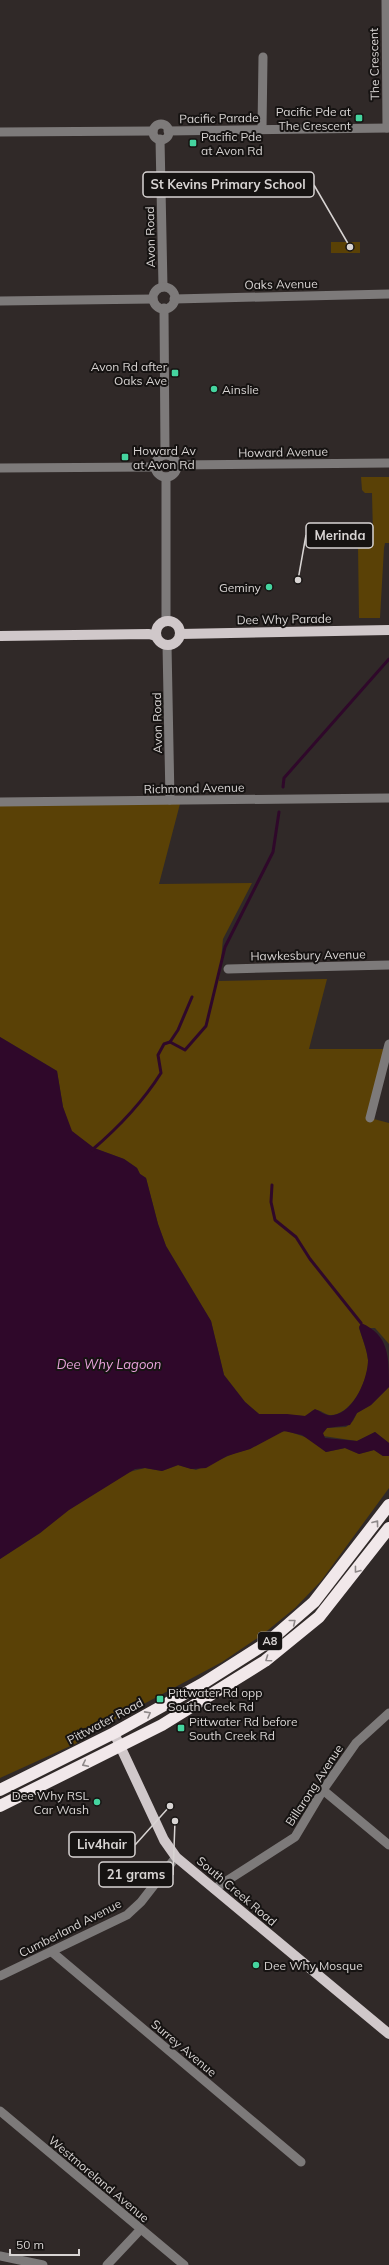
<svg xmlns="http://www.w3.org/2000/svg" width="389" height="2265" viewBox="0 0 389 2265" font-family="Mulish,sans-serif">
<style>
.green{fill:#5a4106}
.water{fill:#2f082a}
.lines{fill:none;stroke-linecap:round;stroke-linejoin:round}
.stream{stroke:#2f082a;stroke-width:3}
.minor{stroke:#7d7a7a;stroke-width:9}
.major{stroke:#d0c8ca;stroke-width:10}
.highway{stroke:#f1e8ea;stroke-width:12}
.oneway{stroke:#8e8889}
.poi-dot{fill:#45d49f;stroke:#161312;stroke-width:1.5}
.labels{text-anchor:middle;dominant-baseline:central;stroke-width:4;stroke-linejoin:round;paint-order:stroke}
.shield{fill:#161312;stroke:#9e9a99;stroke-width:1}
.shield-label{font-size:11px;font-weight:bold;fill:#d8d4d3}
.street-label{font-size:12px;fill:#d8d4d3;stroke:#161312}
.poi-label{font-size:12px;fill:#d8d4d3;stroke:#161312;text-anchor:start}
.water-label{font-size:13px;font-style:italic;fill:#e9a3dc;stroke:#161312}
.leader{fill:none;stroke:#d8d4d3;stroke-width:1.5}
.callout-dot{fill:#d8d4d3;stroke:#161312;stroke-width:1.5}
.callout{fill:#161312;stroke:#d8d4d3;stroke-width:1.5}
.callout-label{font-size:13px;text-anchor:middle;font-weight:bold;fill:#d8d4d3}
</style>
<rect width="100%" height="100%" fill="#302928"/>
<!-- green -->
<g class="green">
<rect x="331" y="242" width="29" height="11"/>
<path d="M 361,477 L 389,477 L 389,543 L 385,543 L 384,548 L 380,618 L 359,618 L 358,546 L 373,535 L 372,493 L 365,493 L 362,490 Z"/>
<path d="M 181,800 L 159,884 L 252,883 L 223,939 L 219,981 L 327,979 L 309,1049 L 388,1049 L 370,1118 L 389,1123 L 389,1344 L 375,1328 L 359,1328 C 362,1338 367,1349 368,1360 C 369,1378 355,1408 337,1414 C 326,1418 322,1409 315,1410 C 311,1410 309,1415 305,1416 L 259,1414 L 245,1402 L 224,1375 L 211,1321 L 166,1246 L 158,1224 L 146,1178 L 140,1174 L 137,1168 L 124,1159 L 94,1148 L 71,1131 L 63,1107 L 57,1071 L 0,1037 L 0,802 Z"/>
<path d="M 389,1387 L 389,1443 L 375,1432 L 357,1441 L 323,1436 L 323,1433 L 327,1428 L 346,1427 L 353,1421 L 357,1413 L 371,1405 Z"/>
<path d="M 287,1431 L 308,1438 L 326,1452 L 345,1448 L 359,1454 L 374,1450 L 383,1456 L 389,1456 L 389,1488 L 321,1581 L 295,1608 L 262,1635 L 222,1662 L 84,1736 L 77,1743 L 0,1778 L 0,1559 L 40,1533 L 68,1510 L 129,1472 L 145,1468 L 162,1471 L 178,1465 L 196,1470 L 235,1453 L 250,1449 L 280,1432 Z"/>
</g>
<!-- water -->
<path class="water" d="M 0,1037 L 57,1071 L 63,1107 L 72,1131 L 94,1148 L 124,1159 L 137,1168 L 140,1174 L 146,1178 L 158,1224 L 166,1246 L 211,1321 L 224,1375 L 245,1402 L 259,1414 L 287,1414 L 305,1416 L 315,1409 C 322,1412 326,1417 334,1415 C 354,1412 368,1378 368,1360 C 367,1349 362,1338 359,1327 L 361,1323 C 389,1335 389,1356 389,1387 L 371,1405 L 357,1413 L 350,1425 L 327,1428 L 323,1433 L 325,1438 L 357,1441 L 375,1432 L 389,1443 L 389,1456 L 383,1456 L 374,1450 L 359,1454 L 345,1448 L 326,1452 L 302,1435 L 284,1431 L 250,1449 L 227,1456 L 206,1468 L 191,1469 L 178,1465 L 162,1471 L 145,1468 L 135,1469 L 69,1510 L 40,1533 L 0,1559 Z"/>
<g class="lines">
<!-- stream -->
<g class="stream">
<path d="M 283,787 L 284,778 L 389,659"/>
<path d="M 170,1042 L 178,1030 L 192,997"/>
<path d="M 92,1150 C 119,1127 142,1103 161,1073 L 158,1055 L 164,1044 L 170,1042 L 185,1050 L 206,1026 L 225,947 L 273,852 L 279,812"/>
<path d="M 272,1185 L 271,1202 L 275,1220 L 296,1237 L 310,1259 L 361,1323"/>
</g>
<!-- minor -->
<g class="minor">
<path d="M 386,0 L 387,128"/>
<circle cx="161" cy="132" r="8"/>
<path d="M 262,129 L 263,57"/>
<path d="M 168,131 L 389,128"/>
<path d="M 0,132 L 153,131"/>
<path d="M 160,139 L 163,287"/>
<circle cx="164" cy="298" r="11"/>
<path d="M 174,299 L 389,294"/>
<path d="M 0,301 L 153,299"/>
<path d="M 164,308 L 165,454"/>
<circle cx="166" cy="466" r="11"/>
<path d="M 177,465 L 389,463"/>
<path d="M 0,468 L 154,467"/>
<path d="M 166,477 L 166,621"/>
<path d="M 167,645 L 170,800"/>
<path d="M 0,802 L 389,798"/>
<path d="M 228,969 L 389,965"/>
<path d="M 370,1118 L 389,1044"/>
<path d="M 323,1790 L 389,1845"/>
<path d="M 214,1889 L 295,1837 L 323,1790 L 356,1743 L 389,1713"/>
<path d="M 52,1952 L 301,2162"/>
<path d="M 0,1976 L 127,1915 L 141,1902 L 176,1857"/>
<path d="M 0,2111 L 184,2265"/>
<path d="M 0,2256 L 43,2265"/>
<path d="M 107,2265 L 140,2230"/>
</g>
<!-- major -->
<g class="major">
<circle cx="168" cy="633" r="12"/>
<path d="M 180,634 L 389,630"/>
<path d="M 0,636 L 149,634 L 156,636"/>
<path d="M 114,1733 L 164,1840 L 176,1857 L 389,2034"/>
</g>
<!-- highway -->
<g class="highway">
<path d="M 0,1790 L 114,1733 L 202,1684 L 268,1642 L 314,1602 L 389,1505"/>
<path d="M 0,1806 L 162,1725 L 265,1661 L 319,1617 L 389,1528"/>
</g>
</g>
<!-- one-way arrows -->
<defs><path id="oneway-chevron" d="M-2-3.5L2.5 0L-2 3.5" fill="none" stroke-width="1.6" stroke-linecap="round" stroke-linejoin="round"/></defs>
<g class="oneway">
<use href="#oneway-chevron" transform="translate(376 1523) rotate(-53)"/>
<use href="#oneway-chevron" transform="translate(357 1570) rotate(128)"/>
<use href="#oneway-chevron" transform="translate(293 1622) rotate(-39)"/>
<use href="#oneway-chevron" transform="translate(268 1659) rotate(145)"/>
<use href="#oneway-chevron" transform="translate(148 1714) rotate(-29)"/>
<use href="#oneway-chevron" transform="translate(85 1764) rotate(154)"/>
</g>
<!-- markers -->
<g class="poi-dot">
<rect x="355" y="114" width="8" height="8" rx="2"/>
<rect x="189" y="139" width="8" height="8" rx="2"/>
<rect x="171" y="369" width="8" height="8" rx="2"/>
<circle cx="214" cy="389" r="4"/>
<rect x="121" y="453" width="8" height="8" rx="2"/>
<circle cx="269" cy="587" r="4"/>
<rect x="156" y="1695" width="8" height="8" rx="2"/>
<rect x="177" y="1724" width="8" height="8" rx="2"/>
<circle cx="97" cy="1802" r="4"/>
<circle cx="256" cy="1965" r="4"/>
</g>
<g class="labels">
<!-- shield labels -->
<rect class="shield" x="258" y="1632" width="24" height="18" rx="3"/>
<g class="shield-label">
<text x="270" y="1641">A8</text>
</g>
<!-- street labels -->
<g class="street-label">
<text transform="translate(374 64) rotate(-91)">The Crescent</text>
<text transform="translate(219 118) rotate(-1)">Pacific Parade</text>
<text transform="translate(150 237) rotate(-91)">Avon Road</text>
<text transform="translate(281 284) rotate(-1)">Oaks Avenue</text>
<text transform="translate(283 452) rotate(-1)">Howard Avenue</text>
<text transform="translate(284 619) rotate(-1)">Dee Why Parade</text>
<text transform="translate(157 723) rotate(-91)">Avon Road</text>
<text transform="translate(194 788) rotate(-1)">Richmond Avenue</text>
<text transform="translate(308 955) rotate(-1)">Hawkesbury Avenue</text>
<text transform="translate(105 1721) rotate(-28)">Pittwater Road</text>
<text transform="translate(314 1785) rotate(-57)">Billarong Avenue</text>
<text transform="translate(237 1891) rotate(40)">South Creek Road</text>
<text transform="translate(70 1928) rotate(-27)">Cumberland Avenue</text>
<text transform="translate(184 2048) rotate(40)">Surrey Avenue</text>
<text transform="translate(99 2179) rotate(40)">Westmoreland Avenue</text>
</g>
<!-- poi labels -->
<g class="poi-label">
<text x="351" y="111" text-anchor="end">Pacific Pde at<tspan x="351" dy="14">The Crescent</tspan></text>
<text x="201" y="136">Pacific Pde<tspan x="201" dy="14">at Avon Rd</tspan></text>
<text x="167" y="366" text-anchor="end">Avon Rd after<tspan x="167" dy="14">Oaks Ave</tspan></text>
<text x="222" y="389">Ainslie</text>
<text x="133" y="450">Howard Av<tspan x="133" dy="14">at Avon Rd</tspan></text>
<text x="261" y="587" text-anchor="end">Geminy</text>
<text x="168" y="1692">Pittwater Rd opp<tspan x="168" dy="14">South Creek Rd</tspan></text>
<text x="189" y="1721">Pittwater Rd before<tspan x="189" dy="14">South Creek Rd</tspan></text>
<text x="89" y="1795" text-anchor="end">Dee Why RSL<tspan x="89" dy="14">Car Wash</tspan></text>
<text x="264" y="1965">Dee Why Mosque</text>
</g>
<!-- water labels -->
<g class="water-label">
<text x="109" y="1364">Dee Why Lagoon</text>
</g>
</g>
<!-- callouts -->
<path class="leader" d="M350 247L314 185M298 580L306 535M170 1806L135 1845M175 1821L173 1875"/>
<g class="callout-dot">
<circle cx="350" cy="247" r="4"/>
<circle cx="298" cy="580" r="4"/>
<circle cx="170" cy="1806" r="4"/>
<circle cx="175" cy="1821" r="4"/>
</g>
<g class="callout">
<rect x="143" y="172" width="171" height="25" rx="4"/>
<rect x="306" y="523" width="67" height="25" rx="4"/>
<rect x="69" y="1832" width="66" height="25" rx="4"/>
<rect x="99" y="1862" width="74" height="25" rx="4"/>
</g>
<g class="callout-label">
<text x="228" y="189">St Kevins Primary School</text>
<text x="340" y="540">Merinda</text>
<text x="102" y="1849">Liv4hair</text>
<text x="136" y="1879">21 grams</text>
</g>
<!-- scale -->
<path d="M10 2249v6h69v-6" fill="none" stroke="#d8d4d3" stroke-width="2"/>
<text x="16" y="2249" font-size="12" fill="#d8d4d3" stroke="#161312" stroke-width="3" paint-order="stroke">50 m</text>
</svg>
